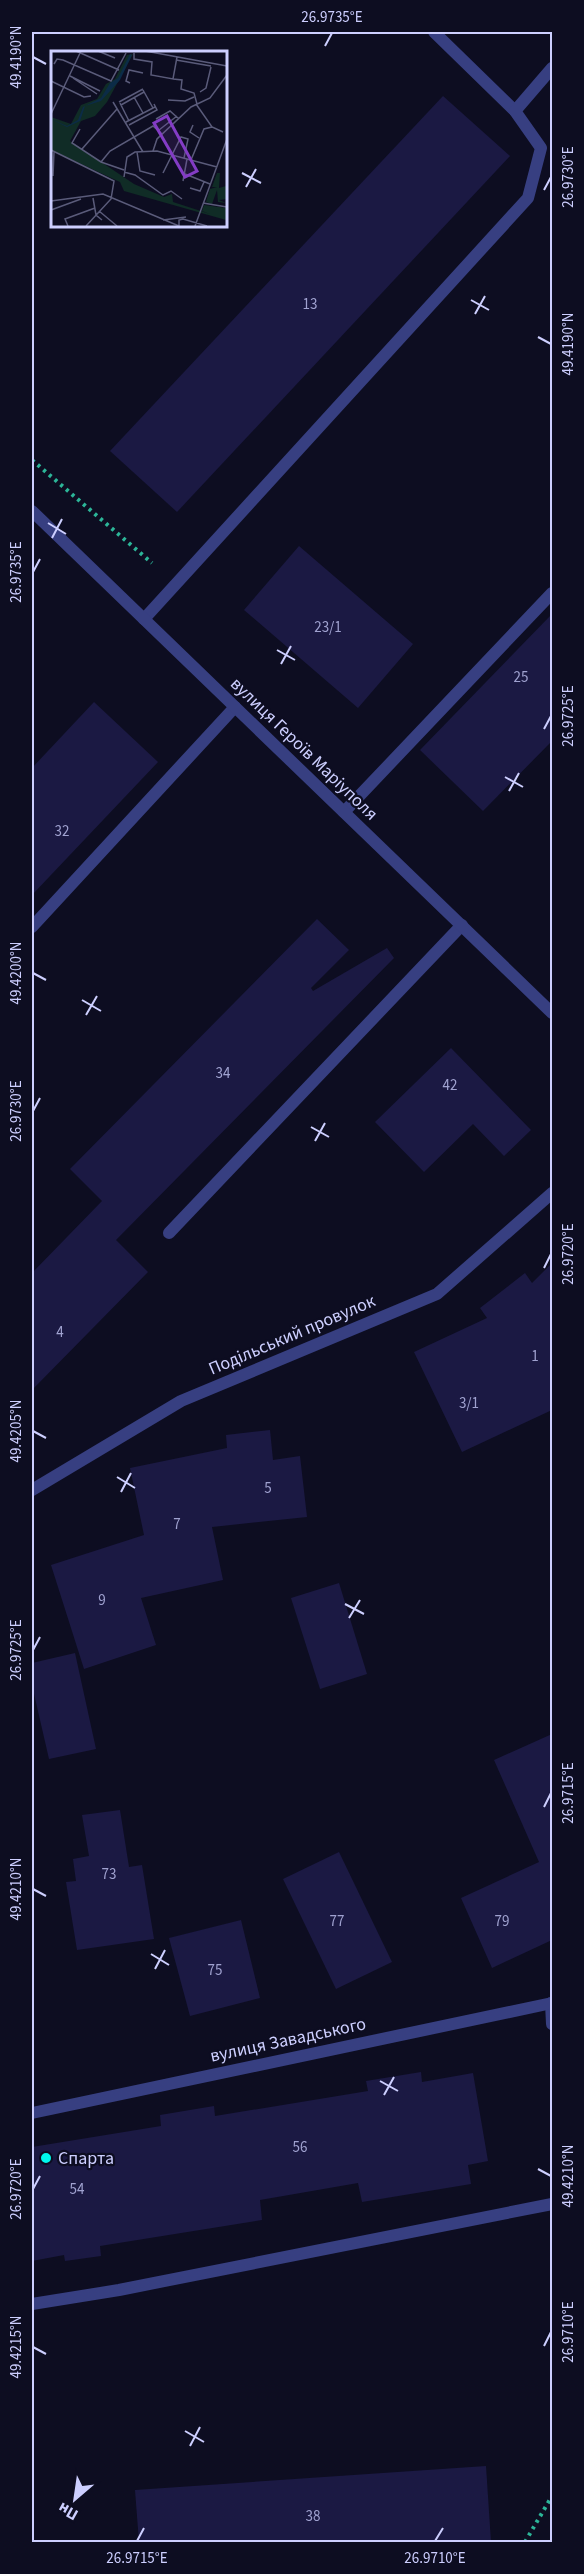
<svg xmlns="http://www.w3.org/2000/svg" width="584" height="2574" viewBox="0 0 584 2574" font-family="'Source Sans 3',sans-serif">
<style>
.building{fill:#1b1943}
.lines{fill:none;stroke-linecap:round;stroke-linejoin:round}
.path{stroke:#2cb598;stroke-width:4;stroke-dasharray:3 4.5;stroke-linecap:butt}
.service{stroke:#373f81;stroke-width:12}
.minor{stroke:#373f81;stroke-width:12}
.ticks{fill:none;stroke:#cdcfff;stroke-width:2}
.poi-dot{fill:#00f8ed;stroke:#0d0d21;stroke-width:2}
.labels{text-anchor:middle;dominant-baseline:central;stroke-width:4.5;stroke-linejoin:round;paint-order:stroke}
.number-label{font-size:15px;fill:#a0a2d0}
.street-label{font-size:18px;fill:#cdcfff;stroke:#0d0d21}
.poi-label{font-size:18px;fill:#cdcfff;stroke:#0d0d21;text-anchor:start}
.inset-road{fill:none;stroke:#5a5b7a;stroke-width:1.5}
.view{fill:#833cc5;fill-opacity:0.15;stroke:#833cc5;stroke-width:3}
.inset-edge{fill:none;stroke:#cdcfff;stroke-width:3}
.neatline{fill:none;stroke:#cdcfff;stroke-width:2}
.ticks-label{font-size:15px;text-anchor:middle;fill:#cdcfff}
</style>
<rect width="100%" height="100%" fill="#0d0d21"/>
<!-- building -->
<g class="building">
<path d="M 443,96 L 510,156 L 177,512 L 110,451 Z"/>
<path d="M 299,546 L 413,644 L 358,708 L 244,610 Z"/>
<path d="M 552,614 L 552,741 L 483,811 L 420,750 Z"/>
<path d="M 94,702 L 158,762 L 32,895 L 32,768 Z"/>
<path d="M 317,919 L 349,950 L 311,988 L 313,991 L 387,948 L 394,958 L 116,1240 L 148,1272 L 32,1390 L 32,1273 L 102,1201 L 70,1169 Z"/>
<path d="M 451,1048 L 531,1130 L 504,1156 L 473,1124 L 424,1172 L 375,1122 Z"/>
<path d="M 552,1263 L 552,1410 L 462,1452 L 414,1352 L 487,1318 L 480,1308 L 525,1273 L 532,1283 Z"/>
<path d="M 270,1430 L 273,1460 L 300,1456 L 307,1517 L 212,1527 L 223,1580 L 141,1598 L 156,1645 L 84,1669 L 51,1565 L 144,1535 L 130,1468 L 227,1448 L 226,1435 Z"/>
<path d="M 339,1583 L 367,1674 L 320,1689 L 291,1598 Z"/>
<path d="M 75,1653 L 96,1749 L 49,1759 L 32,1685 L 32,1663 Z"/>
<path d="M 552,1734 L 552,1940 L 492,1968 L 461,1898 L 539,1862 L 494,1760 Z"/>
<path d="M 120,1810 L 129,1867 L 142,1865 L 154,1939 L 77,1950 L 66,1882 L 76,1881 L 73,1859 L 89,1856 L 82,1815 Z"/>
<path d="M 339,1852 L 392,1962 L 336,1989 L 283,1879 Z"/>
<path d="M 241,1920 L 260,1998 L 190,2016 L 169,1938 Z"/>
<path d="M 421,2072 L 422,2082 L 473,2073 L 488,2161 L 468,2165 L 471,2184 L 362,2202 L 358,2183 L 260,2200 L 262,2220 L 100,2246 L 101,2256 L 65,2261 L 64,2255 L 32,2261 L 32,2147 L 161,2126 L 160,2115 L 214,2106 L 215,2116 L 368,2091 L 366,2081 Z"/>
<path d="M 486,2466 L 491,2542 L 139,2542 L 135,2490 Z"/>
</g>
<g class="lines">
<!-- path -->
<g class="path">
<path d="M 32,460 L 152,563"/>
<path d="M 525,2542 L 552,2496"/>
</g>
<!-- service -->
<g class="service">
<path d="M 434,32 L 515,111"/>
<path d="M 144,619 L 528,198 L 541,148 L 515,111 L 552,68"/>
<path d="M 344,812 L 552,593"/>
<path d="M 32,927 L 235,707"/>
<path d="M 169,1233 L 462,925"/>
<path d="M 32,1490 L 181,1401 L 437,1294 L 552,1193"/>
<path d="M 551,2003 L 552,2024"/>
<path d="M 32,2304 L 119,2290 L 552,2204"/>
</g>
<!-- minor -->
<g class="minor">
<path d="M 32,511 L 552,1013"/>
<path d="M 32,2113 L 552,2003"/>
</g>
</g>
<!-- ticks -->
<path class="ticks" d="M 325,46 L 332,33M 33,57 L 46,64M 242,173 L 261,183M 246,187 L 256,169M 544,190 L 551,177M 471,300 L 489,310M 475,314 L 485,296M 538,337 L 551,344M 48,523 L 66,534M 52,538 L 62,519M 33,572 L 40,559M 277,650 L 295,660M 281,664 L 291,646M 544,729 L 551,716M 505,777 L 523,787M 509,791 L 519,773M 33,973 L 46,980M 82,1000 L 101,1011M 86,1015 L 97,996M 33,1111 L 40,1098M 311,1127 L 329,1137M 315,1141 L 325,1123M 544,1268 L 551,1254M 33,1431 L 46,1438M 117,1477 L 135,1488M 121,1492 L 131,1473M 345,1604 L 364,1614M 349,1618 L 360,1600M 33,1650 L 40,1637M 544,1807 L 551,1793M 33,1889 L 46,1896M 151,1954 L 169,1965M 155,1969 L 165,1950M 380,2081 L 398,2091M 384,2095 L 394,2077M 538,2169 L 551,2176M 33,2189 L 40,2176M 544,2346 L 551,2332M 33,2347 L 46,2354M 185,2431 L 204,2442M 190,2446 L 200,2427M 137,2541 L 144,2528M 435,2541 L 443,2528"/>
<!-- markers -->
<circle class="poi-dot" cx="46" cy="2158" r="6"/>
<g class="labels">
<!-- number labels -->
<g class="number-label">
<text x="310" y="304">13</text>
<text x="328" y="627">23/1</text>
<text x="521" y="677">25</text>
<text x="62" y="831">32</text>
<text x="223" y="1073">34</text>
<text x="450" y="1085">42</text>
<text x="60" y="1332">4</text>
<text x="535" y="1356">1</text>
<text x="469" y="1403">3/1</text>
<text x="268" y="1488">5</text>
<text x="177" y="1524">7</text>
<text x="102" y="1600">9</text>
<text x="109" y="1874">73</text>
<text x="337" y="1921">77</text>
<text x="502" y="1921">79</text>
<text x="215" y="1970">75</text>
<text x="300" y="2147">56</text>
<text x="77" y="2189">54</text>
<text x="313" y="2516">38</text>
</g>
<!-- street labels -->
<g class="street-label">
<text transform="translate(304 749) rotate(44)">вулиця Героїв Маріуполя</text>
<text transform="translate(292 1335) rotate(-23)">Подільський провулок</text>
<text transform="translate(288 2040) rotate(-12)">вулиця Завадського</text>
</g>
<!-- poi labels -->
<g class="poi-label">
<text x="58" y="2158">Спарта</text>
</g>
</g>
<!-- overview -->
<g transform="translate(51 51)">
<rect width="176" height="176" fill="#0d0d21"/>
<path d="M 82,3 L 56,51 L 44,65 L 30,70 L 19,90 L 83,133 L 113,146 L 121,143 L 122,151 L 159,163 L 151,160 L 153,154 L 175,157 L 175,169 L 73,140 L 69,131 L 0,99 L 0,66 L 20,73 L 30,54 L 46,48 L 55,33 L 64,28 L 76,4 ZM 166,122 L 169,122 L 168,137 L 175,135 L 176,148 L 168,149 L 175,152 L 167,151 L 166,139 L 161,153 L 155,151 L 159,138 L 166,136 L 161,136 Z" fill="#102c26"/>
<path d="M 79,3 L 81,4 L 69,29 L 50,50 L 34,55 L 29,70 L 16,76 L 0,68 L 16,75 L 27,69 L 32,56 L 50,47 L 59,32 L 67,27 Z" fill="#0b2b47"/>
<path class="inset-road" d="M 25,0 L 68,19M 47,0 L 64,7M 73,0 L 95,0M 94,0 L 176,15M 83,2 L 83,8 L 101,11 L 100,24 L 122,28 L 126,6M 125,9 L 160,15M 3,13 L 6,8 L 12,9 L 60,30 L 75,2M 19,25 L 49,40M 22,27 L 46,43M 122,28 L 131,29 L 130,38 L 143,42 L 146,53M 0,30 L 33,46 L 40,45M 79,32 L 75,30 L 78,19 L 92,22M 92,39 L 102,57M 149,41 L 155,37 L 160,16M 83,46 L 92,62M 117,49 L 134,50 L 143,46M 62,51 L 92,101M 68,51 L 92,38M 69,52 L 78,70M 145,53 L 161,76 L 172,81M 70,54 L 93,41M 0,63 L 30,0M 105,68 L 119,60 L 128,68M 75,71 L 104,56M 78,74 L 106,59 L 103,53M 142,74 L 139,81 L 148,87M 29,78 L 21,92 L 50,111 L 73,119M 108,79 L 126,65M 31,98 L 66,58M 0,99 L 63,130 L 60,148 L 35,175M 102,100 L 106,88 L 140,56 L 159,47 L 176,24M 86,101 L 89,120 L 104,124M 140,109 L 153,78 L 161,76M 50,111 L 59,100 L 102,75 L 111,83M 73,121 L 84,124 L 112,144 L 120,140 L 131,148M 112,122 L 130,86 L 137,88 L 133,107M 134,123 L 159,133M 2,125 L 3,101M 73,126 L 76,106 L 84,101 L 106,100 L 166,116M 132,130 L 136,108M 139,137 L 149,140 L 153,131M 42,147 L 45,164 L 51,169M 0,150 L 52,143 L 128,175M 152,152 L 176,156M 0,159 L 30,148M 48,160 L 66,175M 112,169 L 135,166M 17,175 L 14,168 L 44,157M 128,175 L 128,169 L 132,168 L 156,175M 144,175 L 176,88"/>
<path class="view" d="M 116,65 L 146,120 L 134,126 L 103,72 Z"/>
<rect width="176" height="176" class="inset-edge"/>
</g>
<!-- border -->
<rect width="584" height="2574" fill="none" stroke="#0d0d21" stroke-width="66"/>
<!-- north arrow -->
<g transform="translate(75 2499) rotate(209)" stroke="#0d0d21" stroke-width="4.5" paint-order="stroke">
<path d="M0-4.5L10 22L0 15L-10 22Z" fill="#cdcfff"/>
<text y="-9" font-size="16" font-weight="bold" text-anchor="middle" fill="#cdcfff">Пн</text>
</g>
<rect x="33" y="33" width="518" height="2508" class="neatline"/>
<g class="ticks-label">
<text x="332" y="22">26.9735°E</text>
<text transform="translate(16 57) rotate(-90)" y="5">49.4190°N</text>
<text transform="translate(568 177) rotate(-90)" y="5">26.9730°E</text>
<text transform="translate(568 344) rotate(-90)" y="5">49.4190°N</text>
<text transform="translate(16 572) rotate(-90)" y="5">26.9735°E</text>
<text transform="translate(568 716) rotate(-90)" y="5">26.9725°E</text>
<text transform="translate(16 973) rotate(-90)" y="5">49.4200°N</text>
<text transform="translate(16 1111) rotate(-90)" y="5">26.9730°E</text>
<text transform="translate(568 1254) rotate(-90)" y="5">26.9720°E</text>
<text transform="translate(16 1431) rotate(-90)" y="5">49.4205°N</text>
<text transform="translate(16 1650) rotate(-90)" y="5">26.9725°E</text>
<text transform="translate(568 1793) rotate(-90)" y="5">26.9715°E</text>
<text transform="translate(16 1889) rotate(-90)" y="5">49.4210°N</text>
<text transform="translate(568 2176) rotate(-90)" y="5">49.4210°N</text>
<text transform="translate(16 2189) rotate(-90)" y="5">26.9720°E</text>
<text transform="translate(568 2332) rotate(-90)" y="5">26.9710°E</text>
<text transform="translate(16 2347) rotate(-90)" y="5">49.4215°N</text>
<text x="137" y="2563">26.9715°E</text>
<text x="435" y="2563">26.9710°E</text>
</g>
</svg>
